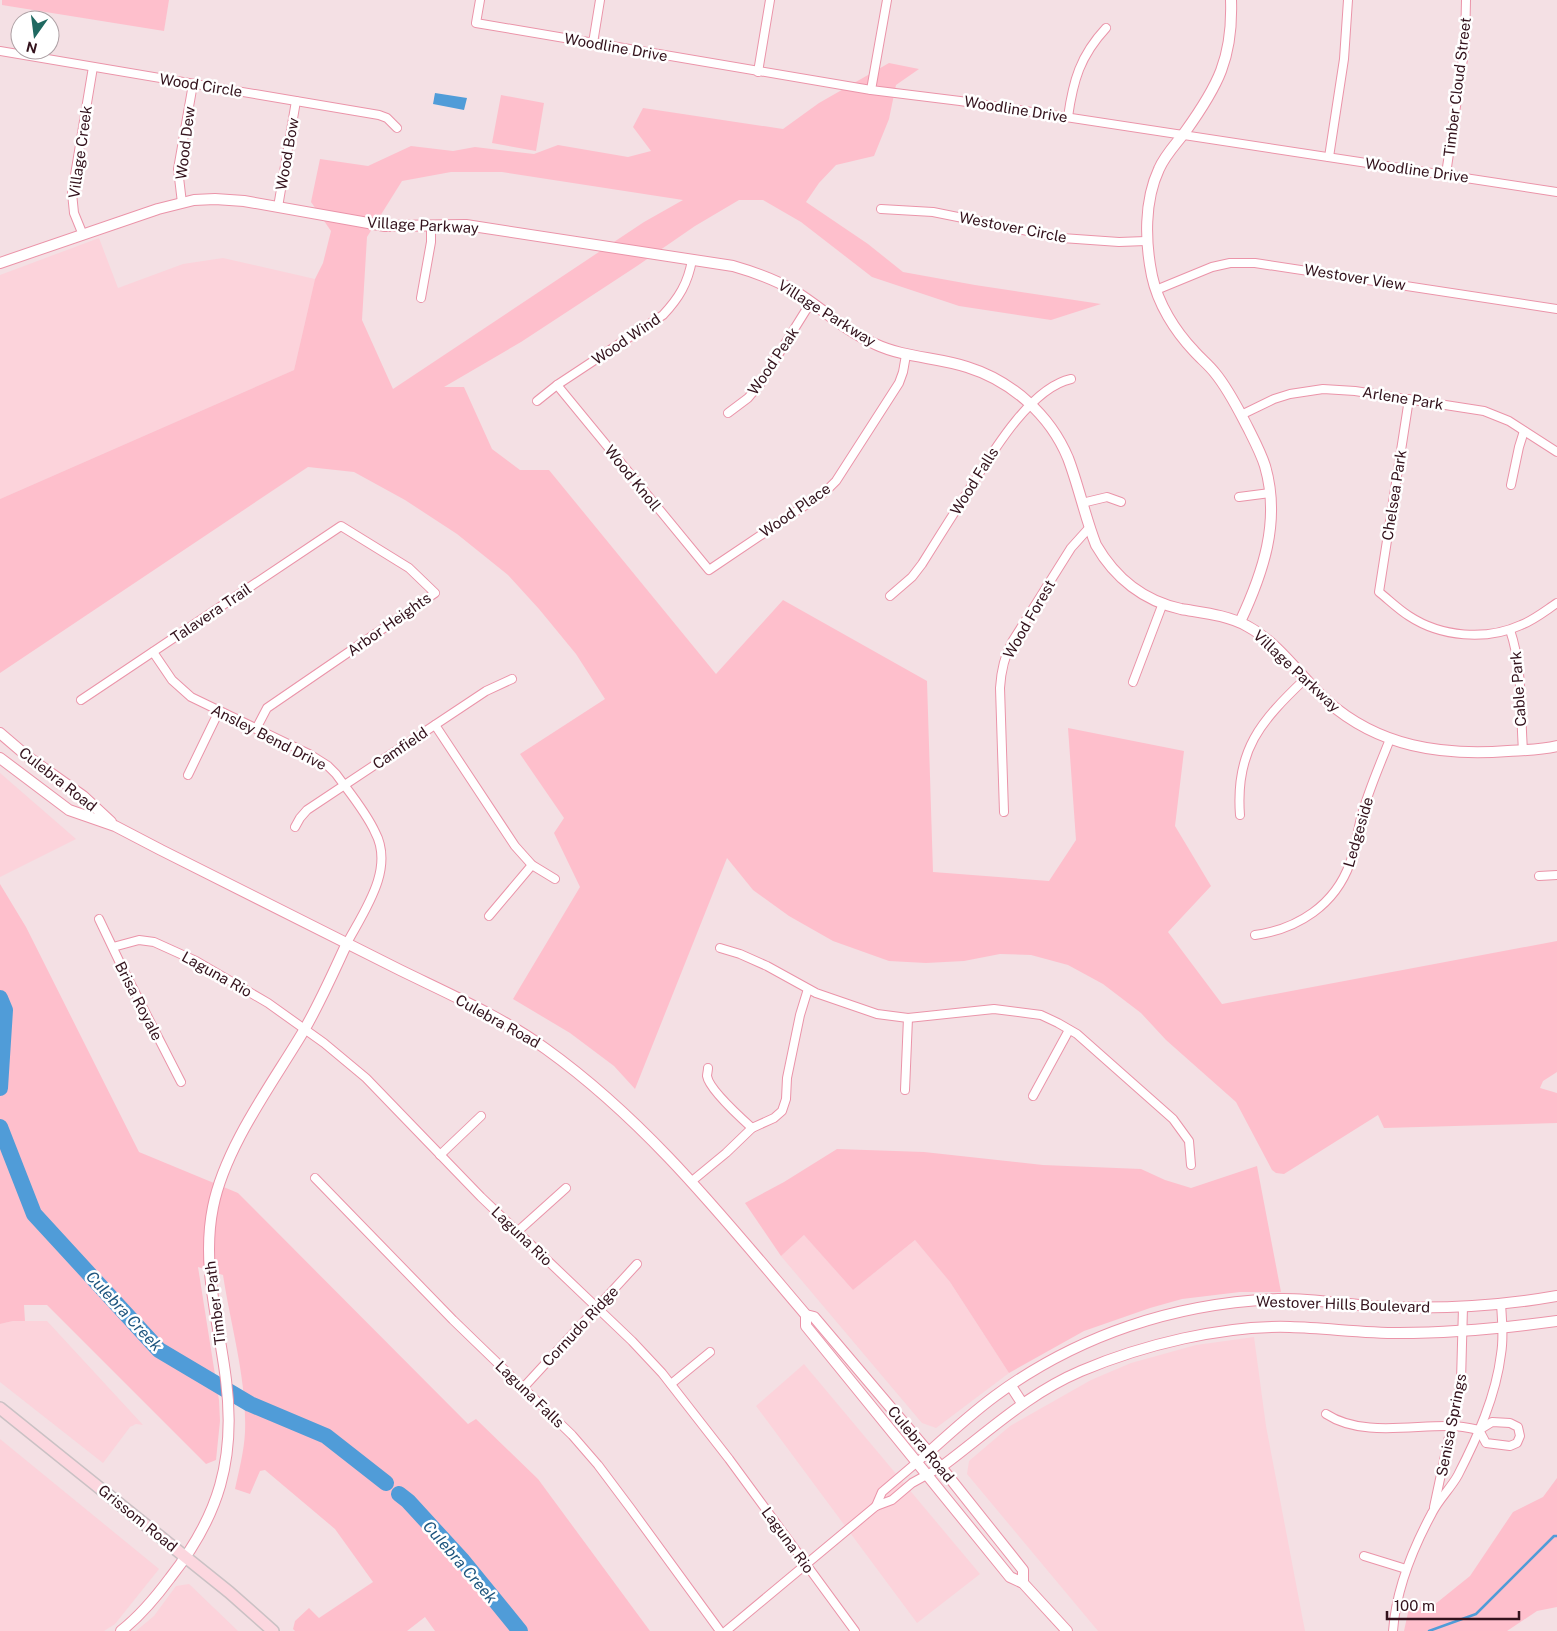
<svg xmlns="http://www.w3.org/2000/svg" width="1557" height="1631" viewBox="0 0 1557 1631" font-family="'Public Sans',sans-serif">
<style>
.built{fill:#fcd3db}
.green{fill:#febfcc;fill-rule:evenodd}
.water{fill:#509cd8}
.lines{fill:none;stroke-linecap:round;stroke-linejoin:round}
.stream{stroke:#509cd8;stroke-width:2.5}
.river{stroke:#509cd8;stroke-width:16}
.street-casing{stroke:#eb94a9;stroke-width:10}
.secondary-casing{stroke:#eb94a9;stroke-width:12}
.primary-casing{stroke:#cac1c4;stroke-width:14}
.street{stroke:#fff;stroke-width:8}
.secondary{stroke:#fff;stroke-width:10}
.primary{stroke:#fcd7df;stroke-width:11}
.labels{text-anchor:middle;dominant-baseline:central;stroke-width:5;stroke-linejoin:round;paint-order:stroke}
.street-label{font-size:15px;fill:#33121c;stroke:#fff}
.water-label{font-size:16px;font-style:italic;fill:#1f567f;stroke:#fff}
</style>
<rect width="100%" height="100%" fill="#f4e0e4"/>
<!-- built -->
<g class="built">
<path d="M 99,238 L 118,288 L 183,264 L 223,258 L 315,279 L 294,370 L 0,499 L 0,275 Z"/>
<path d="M 0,773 L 76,839 L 0,877 Z"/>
<path d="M 804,1235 L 853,1290 L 915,1240 L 950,1282 L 1009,1373 L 936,1428 L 922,1423 L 781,1256 Z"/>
<path d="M 13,1321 L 47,1321 L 143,1425 L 136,1424 L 130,1427 L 103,1463 L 0,1382 L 0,1324 Z"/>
<path d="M 1254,1337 L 1266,1426 L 1305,1631 L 1098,1631 L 967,1474 L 969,1461 L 1010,1426 L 1091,1380 L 1131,1363 L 1196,1345 Z"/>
<path d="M 804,1364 L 980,1574 L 917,1623 L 756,1406 Z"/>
<path d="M 0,1439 L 159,1569 L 115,1624 L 104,1631 L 0,1631 Z"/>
<path d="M 189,1584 L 238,1631 L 136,1631 L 154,1616 L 176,1586 Z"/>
</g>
<!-- green -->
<g class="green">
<path d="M 2,0 L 169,0 L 164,31 L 2,5 Z"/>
<path d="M 889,63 L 919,69 L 896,85 L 889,119 L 874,156 L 836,165 L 819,183 L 806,202 L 868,244 L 903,272 L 975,285 L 1101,304 L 1051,320 L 959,306 L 872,277 L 801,222 L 763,200 L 739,200 L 695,226 L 637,266 L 521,342 L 444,387 L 464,387 L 492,449 L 520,470 L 549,470 L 716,674 L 783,600 L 927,681 L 933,872 L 1049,881 L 1076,840 L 1068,728 L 1184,751 L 1175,826 L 1211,886 L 1168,932 L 1222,1004 L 1557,941 L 1557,1072 L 1543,1081 L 1540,1088 L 1557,1093 L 1557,1123 L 1384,1128 L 1378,1115 L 1284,1174 L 1276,1173 L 1272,1170 L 1236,1102 L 1166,1040 L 1141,1013 L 1103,984 L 1068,965 L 1031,955 L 1000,954 L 964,961 L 926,963 L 889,961 L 833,941 L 789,916 L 753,890 L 727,858 L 635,1089 L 614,1066 L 570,1033 L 513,999 L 580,887 L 554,833 L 564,818 L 520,754 L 605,699 L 576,654 L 539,609 L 508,575 L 457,534 L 405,500 L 354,472 L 308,467 L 0,673 L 0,499 L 294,370 L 315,279 L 323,263 L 331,231 L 311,202 L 320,159 L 368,166 L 411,146 L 453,151 L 475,147 L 534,154 L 558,145 L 628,157 L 651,151 L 633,127 L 643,108 L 783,129 L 819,103 ZM 451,172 L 502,172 L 683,200 L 644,222 L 393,389 L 362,320 L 367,237 L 402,181 Z"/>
<path d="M 501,95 L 544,103 L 536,151 L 492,143 Z"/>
<path d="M 0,884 L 26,927 L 139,1152 L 238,1193 L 468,1424 L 476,1419 L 538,1479 L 650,1631 L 435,1631 L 425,1617 L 407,1631 L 295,1631 L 293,1629 L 295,1621 L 309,1608 L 319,1618 L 373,1582 L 335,1529 L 265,1470 L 260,1471 L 250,1494 L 235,1489 C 239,1470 244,1452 245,1432 C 247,1380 231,1327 223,1275 L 198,1267 L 219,1400 L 220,1421 L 216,1460 L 206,1464 L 47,1305 L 24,1305 L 25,1321 L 13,1321 L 0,1324 Z"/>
<path d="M 837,1149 L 924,1152 L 1043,1165 L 1141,1169 L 1165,1180 L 1191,1188 L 1257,1166 L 1281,1292 L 1240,1292 L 1182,1299 L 1150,1308 L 1084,1331 L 1009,1373 L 950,1282 L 915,1240 L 853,1290 L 804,1235 L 781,1256 L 745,1203 L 784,1182 Z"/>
<path d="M 1557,1478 L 1557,1607 L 1537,1611 L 1507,1631 L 1404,1631 L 1409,1608 L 1434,1605 L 1470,1576 L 1513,1512 L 1543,1497 Z"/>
</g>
<!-- water -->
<path class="water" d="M 435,93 L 467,98 L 464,110 L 433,104 Z"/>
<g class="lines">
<!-- stream -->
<path class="stream" d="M 1429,1631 L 1476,1614 L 1554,1536 L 1557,1536"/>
<!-- river -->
<g class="river">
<path d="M 0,998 L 5,1010 L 0,1088"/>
<path d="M 0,1127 L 34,1214 L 159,1350 L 250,1404 L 326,1436 L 386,1483"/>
<path d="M 399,1494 L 408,1501 L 463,1561 L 520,1631"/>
</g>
<!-- street casing -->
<g class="street-casing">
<g id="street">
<path d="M 480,0 L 476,23 L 871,90 L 960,101 L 1557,192"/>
<path d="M 593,43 L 600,0"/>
<path d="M 0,51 L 379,115 L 387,118 L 397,128"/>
<path d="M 758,72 L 770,0"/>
<path d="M 871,90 L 887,0"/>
<path d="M 1068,117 C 1073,81 1080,56 1106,28"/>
<path d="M 1329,157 L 1344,59 L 1348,0"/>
<path d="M 1446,174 L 1465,45 L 1466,0"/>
<path d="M 182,203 L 178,169 L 193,84"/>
<path d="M 278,207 L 296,101"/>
<path d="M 881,209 L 933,212 L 1062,238 L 1119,242 L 1146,241"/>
<path d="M 83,235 L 74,213 L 72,193 L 93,67"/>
<path d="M 1156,290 L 1212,267 L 1230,263 L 1255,263 L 1557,309"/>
<path d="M 421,298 L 431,242 L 431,226"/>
<path d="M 557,385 L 709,570 L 825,492 L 836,481 L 899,383 L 903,372 L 906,355"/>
<path d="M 1409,399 L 1379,592 C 1389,600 1398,609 1409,616 C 1441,637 1486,641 1521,625 C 1534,620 1545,611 1557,603"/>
<path d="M 537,401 L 557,385 L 663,315 C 679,298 688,283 692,260"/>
<path d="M 728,413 L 748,398 L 760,384 L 811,302"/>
<path d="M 1241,415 L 1274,399 L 1290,394 L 1323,389 L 1355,391 L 1484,411 L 1509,421 L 1557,452"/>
<path d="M 1511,485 L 1519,447 L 1524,431"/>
<path d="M 1239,497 L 1270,493"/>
<path d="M 1082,503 L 1107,497 L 1121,502"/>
<path d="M 890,596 L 912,577 L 922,564 C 937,540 952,516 967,493 C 989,458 1029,388 1071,379"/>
<path d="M 1510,630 C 1523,668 1520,710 1523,750"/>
<path d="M 153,652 L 172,680 L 191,697 L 309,754 L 328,766 L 336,774 C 349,792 366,812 375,832 C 395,869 364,911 347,943"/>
<path d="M 1133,682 L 1163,603"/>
<path d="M 81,700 L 341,526 L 409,568 L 435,593 L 267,708 L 256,729"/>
<path d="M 435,725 L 515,846 L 532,865 L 555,879"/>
<path d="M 188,775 L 219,711"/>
<path d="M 1004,812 L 1000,688 C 1001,671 1004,657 1012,642 L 1071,548 L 1089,528"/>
<path d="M 1240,815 C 1235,750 1261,721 1305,679"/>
<path d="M 295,827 L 300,818 L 307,810 L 486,691 L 512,679"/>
<path d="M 1539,876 L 1557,875"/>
<path d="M 489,916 L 532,865"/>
<path d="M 99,919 L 120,963 L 181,1082"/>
<path d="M 1255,935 C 1298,929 1335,905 1350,863 C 1356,848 1357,833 1361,818 C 1368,791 1380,765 1390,739"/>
<path d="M 113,947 L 139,940 L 154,942 L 196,961 L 268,1003 L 324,1043 L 366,1078 L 481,1197 L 632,1341 L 662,1373 L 729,1459 L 855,1631"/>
<path d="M 720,948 L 740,954 L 767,966 L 816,993 L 877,1014 L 908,1018 L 994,1009 L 1041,1015 L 1058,1023 L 1077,1034 L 1173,1119 L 1189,1141 L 1191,1165"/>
<path d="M 708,1068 C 708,1071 707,1074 707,1076 C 709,1089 742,1119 752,1128"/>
<path d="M 905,1090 L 908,1018"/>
<path d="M 1033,1096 L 1069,1030"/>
<path d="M 440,1155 L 481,1116"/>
<path d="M 315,1178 L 453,1320 L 572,1435 L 598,1465 L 631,1509 L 720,1631"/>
<path d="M 692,1181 L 726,1153 L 752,1128 L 774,1118 L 782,1111 L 786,1099 L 787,1078 L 800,1015 L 808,989"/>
<path d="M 517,1232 L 566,1188"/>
<path d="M 671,1384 L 710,1352"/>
<path d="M 523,1388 L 637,1264"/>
<path d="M 1326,1414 C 1361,1437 1412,1425 1451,1426 C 1461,1426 1470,1428 1479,1430"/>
<path d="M 1492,1422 L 1510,1423 L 1518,1427 L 1520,1436 L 1517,1443 L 1510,1446 L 1486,1443 L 1479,1430 Z"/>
<path d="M 876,1506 L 882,1492 L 929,1452"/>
<path d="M 1434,1507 L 1461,1381 L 1463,1307"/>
<path d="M 1364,1556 L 1406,1569"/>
<path d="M 726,1631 L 876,1506 L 892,1500 L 912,1483 L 941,1467"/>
<path d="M 1393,1631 C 1396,1589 1412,1550 1432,1513 C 1439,1499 1451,1488 1458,1475 C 1477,1438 1496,1396 1501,1354 C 1504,1337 1502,1320 1501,1304"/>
</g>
</g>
<!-- secondary casing -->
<g class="secondary-casing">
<g id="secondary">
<path d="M 1231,0 C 1233,58 1218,86 1185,132 C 1176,144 1165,155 1159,169 C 1144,201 1145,242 1152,276 C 1158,304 1175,331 1194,351 C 1201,359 1209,365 1215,373 C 1229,390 1238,409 1248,428 C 1254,440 1261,453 1265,466 C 1281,521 1263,573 1240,622"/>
<path d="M 0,263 L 158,209 L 194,200 L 215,199 L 244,201 L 385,226 L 466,225 L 733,266 C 754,272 774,279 793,290 C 821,307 845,331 875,344 C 905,358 937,357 967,367 C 1012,381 1050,415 1068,458 C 1079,487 1085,517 1096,545 C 1115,578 1144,601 1181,609 C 1204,613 1227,615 1247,626 C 1279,643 1300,676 1327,701 C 1379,747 1442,756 1508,751 C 1524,750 1541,750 1557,746"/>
<path d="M 0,733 L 28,757 L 83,796 L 111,822"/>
<path d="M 0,758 L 69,810 L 115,826 L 161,850 C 241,890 321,930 400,970 C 449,994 502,1017 546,1049 C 649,1123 725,1220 806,1315 L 814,1317 L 941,1467 L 1023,1570 L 1023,1583"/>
<path d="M 806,1315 L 806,1326 L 1010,1577 L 1023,1583 L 1067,1631"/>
<path d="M 1011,1386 L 1022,1403"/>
<path d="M 929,1452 C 950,1433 972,1413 995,1396 C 1078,1335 1175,1303 1278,1299 C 1314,1298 1351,1306 1387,1307 C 1444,1309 1501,1306 1557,1296"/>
<path d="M 941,1467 C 987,1433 1027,1394 1081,1371 C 1142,1345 1223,1325 1290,1327 C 1326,1328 1363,1333 1399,1333 C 1452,1333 1505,1328 1557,1321"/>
<path d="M 121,1631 C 140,1616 156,1597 170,1578 C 219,1516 236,1459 226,1380 C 219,1322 201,1266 213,1207 C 225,1147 272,1084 303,1032 C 320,1003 333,973 347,943"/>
</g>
</g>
<!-- primary casing -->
<g class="primary-casing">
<path id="primary" d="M 0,1408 L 229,1592 L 273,1631"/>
</g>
<!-- street -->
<use href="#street" class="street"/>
<!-- secondary -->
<use href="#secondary" class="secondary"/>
<!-- primary -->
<use href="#primary" class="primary"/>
</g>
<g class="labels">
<!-- street labels -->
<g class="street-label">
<text transform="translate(616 47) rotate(10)">Woodline Drive</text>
<text transform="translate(201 85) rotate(9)">Wood Circle</text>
<text transform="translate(1457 87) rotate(-83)">Timber Cloud Street</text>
<text transform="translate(1016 109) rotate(9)">Woodline Drive</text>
<text transform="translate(185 143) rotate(-83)">Wood Dew</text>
<text transform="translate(80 152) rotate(-82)">Village Creek</text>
<text transform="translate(287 154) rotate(-80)">Wood Bow</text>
<text transform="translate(1417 170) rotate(8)">Woodline Drive</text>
<text transform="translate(423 225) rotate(3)">Village Parkway</text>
<text transform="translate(1013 227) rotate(11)">Westover Circle</text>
<text transform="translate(1355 277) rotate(9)">Westover View</text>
<text transform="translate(827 313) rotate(32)">Village Parkway</text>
<text transform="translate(626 339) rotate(-34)">Wood Wind</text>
<text transform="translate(773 361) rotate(-56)">Wood Peak</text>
<text transform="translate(1403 398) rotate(9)">Arlene Park</text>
<text transform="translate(633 478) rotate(51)">Wood Knoll</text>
<text transform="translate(974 481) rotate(-58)">Wood Falls</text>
<text transform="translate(1394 495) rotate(-81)">Chelsea Park</text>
<text transform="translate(795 510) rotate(-35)">Wood Place</text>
<text transform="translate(211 613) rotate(-34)">Talavera Trail</text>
<text transform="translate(1029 619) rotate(-60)">Wood Forest</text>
<text transform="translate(389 624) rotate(-35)">Arbor Heights</text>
<text transform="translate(1297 671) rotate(43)">Village Parkway</text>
<text transform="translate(1518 689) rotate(-94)">Cable Park</text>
<text transform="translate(269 737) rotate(27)">Ansley Bend Drive</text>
<text transform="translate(400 748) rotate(-34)">Camfield</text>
<text transform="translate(58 779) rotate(38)">Culebra Road</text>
<text transform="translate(1358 832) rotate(-74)">Ledgeside</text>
<text transform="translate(217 974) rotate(29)">Laguna Rio</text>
<text transform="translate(139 1001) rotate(63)">Brisa Royale</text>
<text transform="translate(498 1021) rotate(29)">Culebra Road</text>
<text transform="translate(522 1236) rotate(44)">Laguna Rio</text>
<text transform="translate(215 1303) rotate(-97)">Timber Path</text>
<text transform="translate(1343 1304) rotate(2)">Westover Hills Boulevard</text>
<text transform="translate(580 1326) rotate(-47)">Cornudo Ridge</text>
<text transform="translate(530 1394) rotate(44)">Laguna Falls</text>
<text transform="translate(1451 1425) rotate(-79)">Senisa Springs</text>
<text transform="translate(921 1444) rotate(50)">Culebra Road</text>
<text transform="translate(138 1518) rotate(39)">Grissom Road</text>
<text transform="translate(788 1540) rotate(54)">Laguna Rio</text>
</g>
<!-- water labels -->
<g class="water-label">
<text transform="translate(124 1311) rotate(47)">Culebra Creek</text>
<text transform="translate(460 1562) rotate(49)">Culebra Creek</text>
</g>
</g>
<!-- north arrow -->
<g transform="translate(35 35) rotate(194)"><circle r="24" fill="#ffffff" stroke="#ada0a4"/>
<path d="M0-4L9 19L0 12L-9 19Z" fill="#1f6961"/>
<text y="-8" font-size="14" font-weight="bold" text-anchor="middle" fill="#33121c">N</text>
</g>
<!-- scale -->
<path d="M1387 1611v8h132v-8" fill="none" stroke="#33121c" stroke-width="2.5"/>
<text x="1394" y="1611" font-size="15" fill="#33121c" stroke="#ffffff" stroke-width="4" paint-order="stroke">100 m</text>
</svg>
